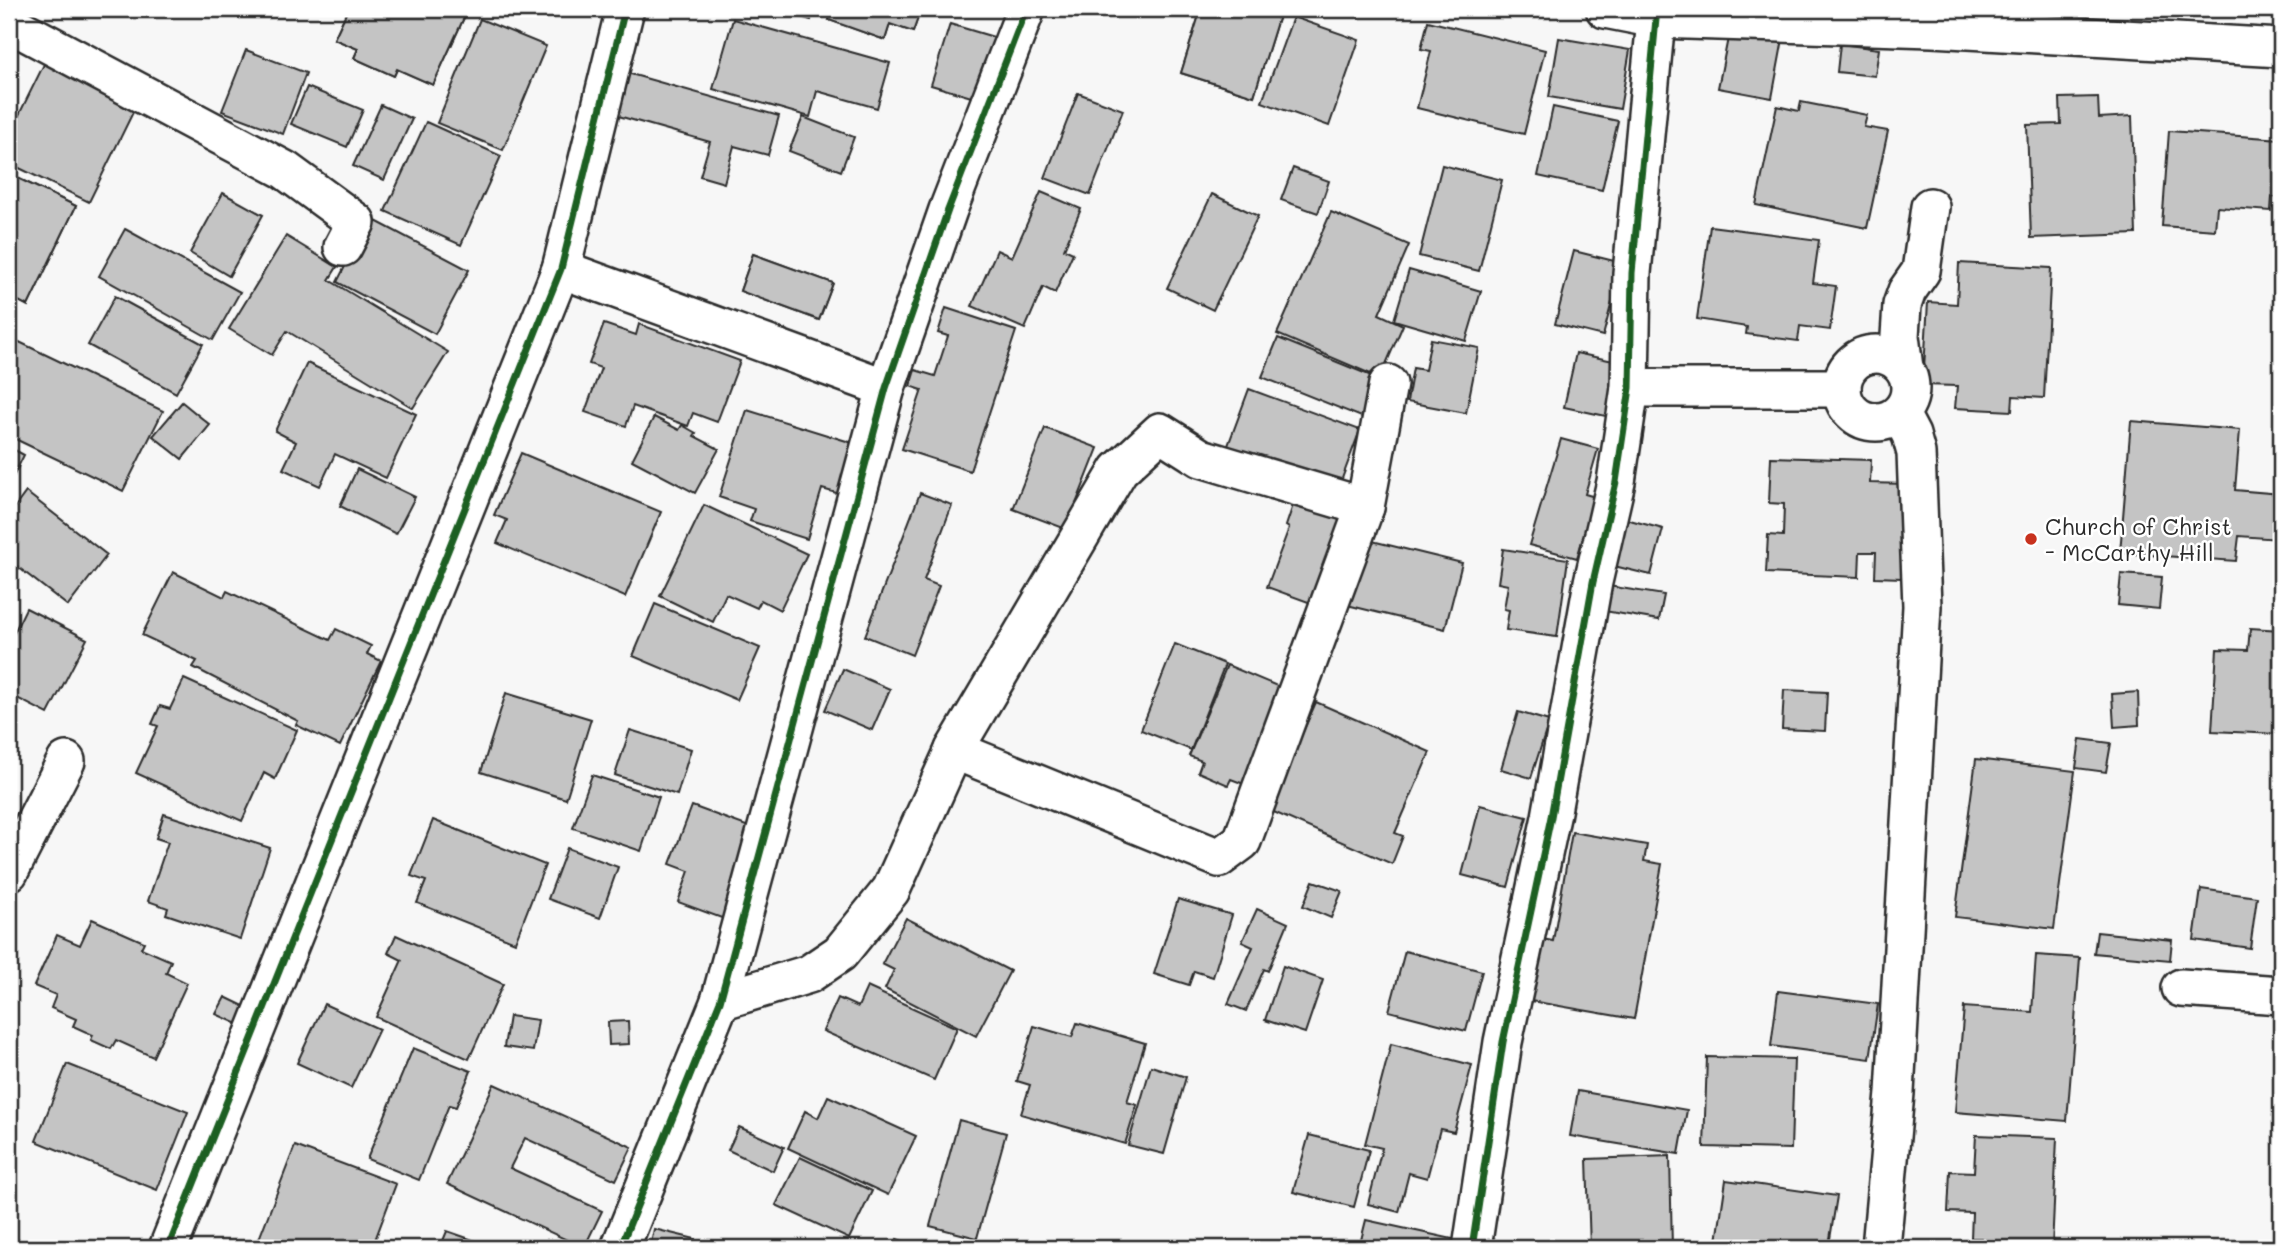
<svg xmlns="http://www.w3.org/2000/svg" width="2290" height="1257" viewBox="0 0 2290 1257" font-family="Mali,sans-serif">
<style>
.building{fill:#c4c4c4;stroke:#2b2b2b;stroke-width:2}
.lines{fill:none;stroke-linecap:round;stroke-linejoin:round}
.minor-casing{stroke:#2b2b2b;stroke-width:42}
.minor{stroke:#fff;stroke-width:37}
.cycleway-casing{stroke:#fff;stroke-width:11}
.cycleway{stroke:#1b5e20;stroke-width:7}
.poi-dot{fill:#c8321e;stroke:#fff;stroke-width:2.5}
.labels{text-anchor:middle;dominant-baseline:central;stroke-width:5;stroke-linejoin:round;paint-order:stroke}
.poi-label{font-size:23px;fill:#2b2b2b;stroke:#fff;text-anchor:start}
</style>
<rect width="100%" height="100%" fill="#f7f7f7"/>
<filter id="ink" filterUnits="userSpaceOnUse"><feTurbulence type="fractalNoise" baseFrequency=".0143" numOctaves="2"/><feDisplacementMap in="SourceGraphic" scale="14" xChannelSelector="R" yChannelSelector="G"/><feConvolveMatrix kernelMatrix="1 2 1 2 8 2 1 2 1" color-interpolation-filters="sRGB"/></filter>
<g filter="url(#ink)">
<!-- building -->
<g class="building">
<path d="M 348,9 L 468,9 L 433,85 L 397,69 L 394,76 L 354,58 L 358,49 L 334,39 Z"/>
<path d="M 348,9 L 468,9 L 433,85 L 397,69 L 394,76 L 354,58 L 358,49 L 334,39 Z"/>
<path d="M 771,9 L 815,9 L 811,20 Z"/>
<path d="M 833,9 L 921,9 L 913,32 L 890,24 L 885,40 L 829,20 Z"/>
<path d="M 833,9 L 921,9 L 913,32 L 890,24 L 885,40 L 829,20 Z"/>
<path d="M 1201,9 L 1281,9 L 1254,96 L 1181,73 Z"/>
<path d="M 1201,9 L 1281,9 L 1254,96 L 1181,73 Z"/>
<path d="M 1293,17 L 1359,40 L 1329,126 L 1262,102 Z"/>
<path d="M 480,19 L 546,46 L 503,150 L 437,123 Z"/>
<path d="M 733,19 L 890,63 L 877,108 L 817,91 L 810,117 L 713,89 Z"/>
<path d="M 1428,21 L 1545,50 L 1524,134 L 1417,108 L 1431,51 L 1421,49 Z"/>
<path d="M 950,24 L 997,38 L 978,99 L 931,85 Z"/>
<path d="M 1730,28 L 1783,39 L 1772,98 L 1718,88 Z"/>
<path d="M 1559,38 L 1630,50 L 1620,109 L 1549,97 Z"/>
<path d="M 1840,44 L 1879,49 L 1875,76 L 1837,72 Z"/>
<path d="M 246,50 L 306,73 L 283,134 L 222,111 Z"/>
<path d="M 48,56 L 139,100 L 89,202 L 9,163 L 9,135 Z"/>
<path d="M 627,73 L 779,116 L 768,155 L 734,146 L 724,183 L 700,176 L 710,142 L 615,115 Z"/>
<path d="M 307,87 L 363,110 L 347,147 L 291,124 Z"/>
<path d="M 1078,93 L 1123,110 L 1090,195 L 1045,178 Z"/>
<path d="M 2098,97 L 2099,118 L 2132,116 L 2136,234 L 2031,238 L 2027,125 L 2061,124 L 2060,98 Z"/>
<path d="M 1801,102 L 1867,115 L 1864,127 L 1888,131 L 1867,228 L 1756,205 L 1777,106 L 1799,111 Z"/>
<path d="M 381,105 L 412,119 L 384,180 L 353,166 Z"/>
<path d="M 1553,107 L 1618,121 L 1602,190 L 1538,176 Z"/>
<path d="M 803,117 L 854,137 L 841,171 L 789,151 Z"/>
<path d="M 426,122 L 501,156 L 461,245 L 385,211 Z"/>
<path d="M 2169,131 L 2281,139 L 2281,198 L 2272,197 L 2271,211 L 2217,207 L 2215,230 L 2162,226 Z"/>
<path d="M 1442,165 L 1502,180 L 1479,271 L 1419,256 Z"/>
<path d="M 1293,168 L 1329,181 L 1318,213 L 1281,200 Z"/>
<path d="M 9,174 L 76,206 L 28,306 L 9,296 Z"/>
<path d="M 9,174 L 76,206 L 28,306 L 9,296 Z"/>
<path d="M 1041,192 L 1081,209 L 1064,249 L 1073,253 L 1055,293 L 1043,287 L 1025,329 L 972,306 L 997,250 L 1012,257 Z"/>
<path d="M 223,193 L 263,215 L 229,276 L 190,253 Z"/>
<path d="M 1212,194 L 1258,216 L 1213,310 L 1167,288 Z"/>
<path d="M 1331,212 L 1409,245 L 1379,314 L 1403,325 L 1380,378 L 1277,334 Z"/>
<path d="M 370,218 L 469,270 L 435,334 L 337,282 Z"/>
<path d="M 1710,226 L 1819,240 L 1813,283 L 1836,286 L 1830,330 L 1800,326 L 1798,341 L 1746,334 L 1747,327 L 1697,319 Z"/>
<path d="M 125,229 L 240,292 L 213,340 L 99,276 Z"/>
<path d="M 286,236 L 337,267 L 329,280 L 448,352 L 413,408 L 287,331 L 272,355 L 229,329 Z"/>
<path d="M 1574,251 L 1622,263 L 1603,336 L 1555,324 Z"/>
<path d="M 753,254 L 833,283 L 819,320 L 740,291 Z"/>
<path d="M 753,254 L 833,283 L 819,320 L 740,291 Z"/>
<path d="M 1959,263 L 2051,268 L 2044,398 L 2013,396 L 2012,411 L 1955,408 L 1957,386 L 1923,385 L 1928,302 L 1957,304 Z"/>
<path d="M 1409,270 L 1481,291 L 1466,341 L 1394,320 Z"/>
<path d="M 115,296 L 203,344 L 176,393 L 88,345 Z"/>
<path d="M 946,308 L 1016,331 L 970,471 L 902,449 L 922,390 L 910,386 L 915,370 L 935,376 L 948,336 L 938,333 Z"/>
<path d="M 604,324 L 636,335 L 639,324 L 740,361 L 717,422 L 693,413 L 688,426 L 633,406 L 626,426 L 585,412 L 601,368 L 589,364 Z"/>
<path d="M 1278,338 L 1379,379 L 1364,418 L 1262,377 Z"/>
<path d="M 13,339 L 163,411 L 123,491 L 9,436 L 9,347 Z"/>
<path d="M 1431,339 L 1479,348 L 1466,413 L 1407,402 L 1413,368 L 1425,370 Z"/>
<path d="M 1576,353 L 1618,362 L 1606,416 L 1564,407 Z"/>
<path d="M 307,363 L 416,414 L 386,478 L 335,454 L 320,486 L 283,469 L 296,442 L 275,431 Z"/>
<path d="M 1249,389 L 1360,430 L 1337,492 L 1226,451 Z"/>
<path d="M 182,402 L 210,425 L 182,459 L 153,436 Z"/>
<path d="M 747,410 L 856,444 L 840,494 L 822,489 L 807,539 L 750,521 L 754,509 L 719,497 Z"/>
<path d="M 654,417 L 679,430 L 682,425 L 696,433 L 694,436 L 719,449 L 695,493 L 632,460 Z"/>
<path d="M 2131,421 L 2240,430 L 2235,490 L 2281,494 L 2279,539 L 2239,536 L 2236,561 L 2120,553 Z"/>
<path d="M 1045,428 L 1098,448 L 1066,529 L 1013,509 Z"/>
<path d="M 1561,439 L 1598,449 L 1585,494 L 1595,497 L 1577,558 L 1529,545 Z"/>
<path d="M 9,447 L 24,455 L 9,485 Z"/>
<path d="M 521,453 L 661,512 L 625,597 L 497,543 L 507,520 L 494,515 Z"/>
<path d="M 1771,457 L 1871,460 L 1870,483 L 1907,484 L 1902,578 L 1875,577 L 1876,552 L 1860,552 L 1859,577 L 1766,573 L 1768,535 L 1783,536 L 1784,504 L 1769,503 Z"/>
<path d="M 357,469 L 415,497 L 396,534 L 340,506 Z"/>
<path d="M 26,492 L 107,555 L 68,606 L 9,560 L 9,515 Z"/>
<path d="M 920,493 L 952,505 L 924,580 L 939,586 L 912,655 L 865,636 Z"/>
<path d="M 1295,499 L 1343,516 L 1311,603 L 1267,587 L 1289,528 L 1286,526 Z"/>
<path d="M 704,505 L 807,554 L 780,610 L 761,600 L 757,608 L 726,594 L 713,622 L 660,596 Z"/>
<path d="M 1626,519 L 1663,529 L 1651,575 L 1614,566 Z"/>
<path d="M 1364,539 L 1462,563 L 1445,629 L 1347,605 Z"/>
<path d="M 1503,549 L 1568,559 L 1557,637 L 1506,630 L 1509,610 L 1504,609 L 1508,585 L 1498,583 Z"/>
<path d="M 173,572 L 224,597 L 227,591 L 330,640 L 336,629 L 371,646 L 367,654 L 381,661 L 340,746 L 296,725 L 298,721 L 193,667 L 197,661 L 142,635 Z"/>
<path d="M 2121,574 L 2162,577 L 2159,609 L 2118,605 Z"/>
<path d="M 1602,585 L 1664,595 L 1659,620 L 1598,610 Z"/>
<path d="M 655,604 L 760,648 L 737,700 L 633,656 Z"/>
<path d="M 26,608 L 87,639 L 48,714 L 9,694 L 9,643 Z"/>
<path d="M 2250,628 L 2281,630 L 2277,734 L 2212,731 L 2217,649 L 2248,650 Z"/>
<path d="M 1175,644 L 1225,664 L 1191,750 L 1141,730 Z"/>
<path d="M 1227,665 L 1289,691 L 1249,786 L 1231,779 L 1228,785 L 1198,772 L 1202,761 L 1189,756 Z"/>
<path d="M 843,669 L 890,689 L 872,730 L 825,710 Z"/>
<path d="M 184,679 L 297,730 L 275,779 L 264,773 L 242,821 L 136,773 L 158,726 L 152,724 L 160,706 L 170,709 Z"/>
<path d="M 1784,690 L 1827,692 L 1825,731 L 1782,729 Z"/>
<path d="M 2138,692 L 2139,725 L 2114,727 L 2112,694 Z"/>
<path d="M 506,693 L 591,719 L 566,799 L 481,772 Z"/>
<path d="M 1316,702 L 1430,752 L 1395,833 L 1403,836 L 1392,864 L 1269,810 Z"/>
<path d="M 1518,712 L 1549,721 L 1531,778 L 1501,769 Z"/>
<path d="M 630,730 L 691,749 L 677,795 L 615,775 Z"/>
<path d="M 2080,739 L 2111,743 L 2106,772 L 2076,768 Z"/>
<path d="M 1976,759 L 2075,771 L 2054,929 L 1955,917 Z"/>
<path d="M 592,775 L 659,797 L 641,851 L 573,828 Z"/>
<path d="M 1480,805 L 1527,817 L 1508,887 L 1462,875 Z"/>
<path d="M 692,806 L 760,831 L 727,920 L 678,902 L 689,871 L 670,864 Z"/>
<path d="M 164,814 L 270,848 L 240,939 L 166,914 L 168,908 L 148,901 L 168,842 L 156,838 Z"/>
<path d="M 433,820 L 545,865 L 515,942 L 417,903 L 426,881 L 411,876 Z"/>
<path d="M 1572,832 L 1647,845 L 1644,861 L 1662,864 L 1634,1019 L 1525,1000 L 1536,938 L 1553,941 Z"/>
<path d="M 567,848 L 618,867 L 600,918 L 548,899 Z"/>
<path d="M 1313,881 L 1342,891 L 1331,918 L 1303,906 Z"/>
<path d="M 2201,889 L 2257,897 L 2250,948 L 2194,940 Z"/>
<path d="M 1178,899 L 1232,915 L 1213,977 L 1194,971 L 1189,985 L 1154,974 Z"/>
<path d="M 1257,909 L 1288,923 L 1268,971 L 1264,969 L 1246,1011 L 1228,1004 L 1253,947 L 1242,942 Z"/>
<path d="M 906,918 L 1010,971 L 976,1036 L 885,989 L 894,970 L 882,964 Z"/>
<path d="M 92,919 L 144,942 L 141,948 L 171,961 L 166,973 L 187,983 L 153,1057 L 116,1040 L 111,1049 L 91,1040 L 93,1035 L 73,1026 L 76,1019 L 51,1008 L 56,995 L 34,986 L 57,935 L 80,945 Z"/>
<path d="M 2097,932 L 2172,940 L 2170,960 L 2094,953 Z"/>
<path d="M 396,935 L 503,984 L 469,1059 L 376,1017 L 402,960 L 388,953 Z"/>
<path d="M 1405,951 L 1482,971 L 1466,1031 L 1389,1011 Z"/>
<path d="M 2036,955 L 2080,958 L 2067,1121 L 1955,1112 L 1964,1007 L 2032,1012 Z"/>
<path d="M 1283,966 L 1323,980 L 1305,1033 L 1265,1020 Z"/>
<path d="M 867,987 L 957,1028 L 934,1080 L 823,1031 L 838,998 L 858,1007 Z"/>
<path d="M 1778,991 L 1878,1004 L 1870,1059 L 1771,1046 Z"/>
<path d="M 225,997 L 248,1008 L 240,1025 L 216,1014 Z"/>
<path d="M 324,1004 L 379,1029 L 351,1088 L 297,1063 Z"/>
<path d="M 509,1016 L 538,1020 L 533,1051 L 504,1047 Z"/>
<path d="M 628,1021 L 629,1044 L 609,1045 L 608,1022 Z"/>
<path d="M 1077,1023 L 1145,1043 L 1127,1102 L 1137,1105 L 1125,1144 L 1021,1114 L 1030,1085 L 1017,1081 L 1034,1026 L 1072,1037 Z"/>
<path d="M 1391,1044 L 1472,1065 L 1454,1132 L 1440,1129 L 1427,1178 L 1409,1173 L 1399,1212 L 1368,1204 L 1382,1148 L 1365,1144 Z"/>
<path d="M 413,1048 L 471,1071 L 456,1107 L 449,1105 L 419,1180 L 367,1159 Z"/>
<path d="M 1707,1057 L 1794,1059 L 1791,1149 L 1704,1147 Z"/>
<path d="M 67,1064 L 188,1112 L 157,1190 L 36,1141 Z"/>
<path d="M 1151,1066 L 1186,1077 L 1164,1154 L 1128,1145 Z"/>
<path d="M 494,1084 L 632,1147 L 616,1180 L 525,1138 L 510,1168 L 602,1211 L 584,1248 L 447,1184 Z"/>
<path d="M 1578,1091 L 1687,1110 L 1679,1154 L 1570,1136 Z"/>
<path d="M 828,1096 L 916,1136 L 888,1195 L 788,1148 L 805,1111 L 818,1118 Z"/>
<path d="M 959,1120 L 1006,1133 L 977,1238 L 930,1226 Z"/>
<path d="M 739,1127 L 784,1147 L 773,1171 L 728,1150 Z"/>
<path d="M 1309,1135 L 1369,1150 L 1354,1207 L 1293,1192 Z"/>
<path d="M 1976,1135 L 2057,1138 L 2052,1248 L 1982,1248 L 1982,1238 L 1971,1238 L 1972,1213 L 1948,1212 L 1950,1171 L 1974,1172 Z"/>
<path d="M 295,1146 L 396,1184 L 372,1248 L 270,1248 L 257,1244 Z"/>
<path d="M 1670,1156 L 1672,1248 L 1590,1248 L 1587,1159 Z"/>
<path d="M 800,1157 L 872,1191 L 849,1239 L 776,1205 Z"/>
<path d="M 1726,1180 L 1837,1196 L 1829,1245 L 1843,1248 L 1716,1248 Z"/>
<path d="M 1366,1220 L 1457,1240 L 1455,1248 L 1359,1248 Z"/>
<path d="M 654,1229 L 695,1239 L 692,1248 L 650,1248 Z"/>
<path d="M 447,1231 L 496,1248 L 440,1248 Z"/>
<path d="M 897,1239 L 922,1248 L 893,1248 Z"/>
</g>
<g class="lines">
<!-- minor casing -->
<g class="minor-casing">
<g id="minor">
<path d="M 1605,9 L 1656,19 L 1932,28 L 2281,48"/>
<path d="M 9,23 L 285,170 L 356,222 L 343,247"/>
<path d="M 561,269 L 886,388"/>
<circle cx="1876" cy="388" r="34"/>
<path d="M 1904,368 L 1900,336 L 1902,305 L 1907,291 L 1921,271 L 1930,207"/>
<path d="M 1630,388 L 1842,388"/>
<path d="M 954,750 L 1219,858 L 1242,841 L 1365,507 L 1388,384"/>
<path d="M 9,872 L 66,761"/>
<path d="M 2181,988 L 2281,995"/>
<path d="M 720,1001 L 809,974 L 840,953 L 891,890 L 954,750 L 1119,470 L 1160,432 L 1201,458 L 1365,507"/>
<path d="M 168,1248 L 561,269 L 625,9"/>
<path d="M 620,1248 L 720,1001 L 886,388 L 948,210 L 1026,9"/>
<path d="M 1472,1248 L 1503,1042 L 1551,817 L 1593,582 L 1616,482 L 1630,388 L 1632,273 L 1656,19"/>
<path d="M 1881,1248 L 1895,1093 L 1922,606 L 1916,453 L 1911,435 L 1900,414"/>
</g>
</g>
<!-- minor -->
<use href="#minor" class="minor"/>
<!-- cycleway casing -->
<g class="cycleway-casing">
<g id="cycleway">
<path d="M 168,1248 L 561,269 L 625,9"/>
<path d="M 620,1248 L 720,1001 L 886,388 L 948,210 L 1026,9"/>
<path d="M 1472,1248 L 1503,1042 L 1551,817 L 1593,582 L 1616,482 L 1630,388 L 1632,273 L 1656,19"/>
</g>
</g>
<!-- cycleway -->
<use href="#cycleway" class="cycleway"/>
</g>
</g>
<!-- markers -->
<circle class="poi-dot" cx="2031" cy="539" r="7"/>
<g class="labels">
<!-- poi labels -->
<g class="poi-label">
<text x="2045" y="526">Church of Christ<tspan x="2045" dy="26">- McCarthy Hill</tspan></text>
</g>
</g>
<!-- margin -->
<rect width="2290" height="1257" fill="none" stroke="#fff" stroke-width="35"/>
<rect x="18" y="18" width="2255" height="1222" fill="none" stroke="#2b2b2b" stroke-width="2.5" filter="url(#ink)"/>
</svg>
